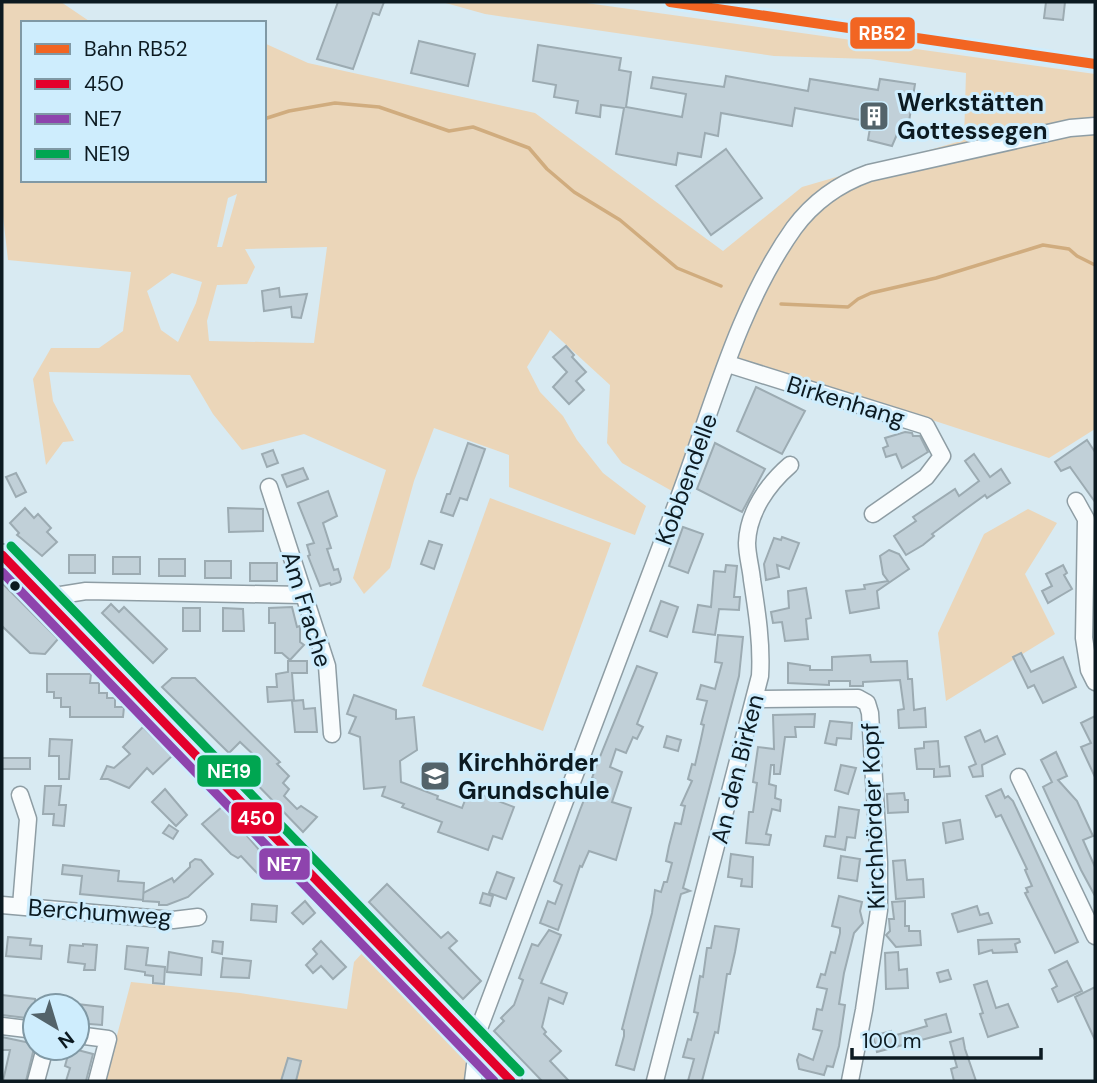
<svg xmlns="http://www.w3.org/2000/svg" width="1097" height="1083" viewBox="0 0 1097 1083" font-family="'DM Sans',sans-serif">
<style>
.green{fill:#ebd6b9;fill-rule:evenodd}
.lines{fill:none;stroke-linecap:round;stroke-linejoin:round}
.stream{stroke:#d0ac7e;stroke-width:3.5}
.building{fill:#c1d0d8;stroke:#9cabb2;stroke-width:2}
.minor-casing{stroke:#8e9da4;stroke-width:19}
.secondary-casing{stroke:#8e9da4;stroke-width:24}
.minor{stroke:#f9fcfd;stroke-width:16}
.secondary{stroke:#f9fcfd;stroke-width:21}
.bus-1-casing{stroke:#ceedfd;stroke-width:14}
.bus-2-casing{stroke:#ceedfd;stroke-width:14}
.bus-3-casing{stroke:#ceedfd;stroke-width:14}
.bus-1{stroke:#e4002b;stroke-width:9}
.bus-2{stroke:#8e44ad;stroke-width:9}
.bus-3{stroke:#00a651;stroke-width:9}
.rail-1-casing{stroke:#ceedfd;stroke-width:16}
.rail-1{stroke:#f26522;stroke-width:10}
.bus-dot{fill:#0c1a21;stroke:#ceedfd;stroke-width:2.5}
.labels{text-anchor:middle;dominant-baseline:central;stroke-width:6;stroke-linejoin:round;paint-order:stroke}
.poi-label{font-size:24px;font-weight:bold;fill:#0c1a21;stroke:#ceedfd;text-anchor:start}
.street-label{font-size:24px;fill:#0c1a21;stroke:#ceedfd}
.line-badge{stroke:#ceedfd;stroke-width:2.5}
.badge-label{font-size:19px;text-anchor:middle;font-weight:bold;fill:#fff}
</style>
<rect width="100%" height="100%" fill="#d8eaf2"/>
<!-- green -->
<g class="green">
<path d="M 2,2 L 61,2 L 92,23 L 23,23 L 23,180 L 264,180 L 264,43 L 308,63 L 535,113 L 723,251 L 802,187 L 964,140 L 966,73 L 870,59 L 774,56 L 485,14 L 442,2 L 579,2 L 1095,74 L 1095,429 L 1049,458 L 935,421 L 722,361 L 672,491 L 622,463 L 607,443 L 610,385 L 550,330 L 527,367 L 540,392 L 563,416 L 577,440 L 603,473 L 646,506 L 635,535 L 509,487 L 509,455 L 434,428 L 414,481 L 390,568 L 364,594 L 353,578 L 386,470 L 304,434 L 242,450 L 213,414 L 190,375 L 49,372 L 53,401 L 74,441 L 63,442 L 46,465 L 33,379 L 51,348 L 99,348 L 123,331 L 131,272 L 8,260 L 2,207 ZM 237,194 L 222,247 L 217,247 L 228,198 ZM 327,247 L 314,343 L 209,341 L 207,321 L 217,285 L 247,284 L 255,267 L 245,249 ZM 172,273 L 202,282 L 196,303 L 178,342 L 161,330 L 147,291 Z"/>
<path d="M 490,498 L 611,543 L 543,731 L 422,686 Z"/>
<path d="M 1028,509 L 1057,523 L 1025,574 L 1055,634 L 946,701 L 938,633 L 984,534 Z"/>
<path d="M 364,951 L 466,1054 L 465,1081 L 105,1081 L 131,982 L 240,993 L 347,1009 L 354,962 Z"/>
</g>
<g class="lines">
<!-- stream -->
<g class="stream">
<path d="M 264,119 L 289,111 L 335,103 L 379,107 L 449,131 L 473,127 L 529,148 L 547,169 L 574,192 L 620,220 L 677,268 L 721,286"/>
<path d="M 781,304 L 848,307 L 858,299 L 871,293 L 936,278 L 1043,245 L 1069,249 L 1077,256 L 1095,265"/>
</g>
</g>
<!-- building -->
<g class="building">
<path d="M 338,2 L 384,2 L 379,15 L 373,13 L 353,69 L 317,59 Z"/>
<path d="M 1046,2 L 1065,2 L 1063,20 L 1044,18 Z"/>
<path d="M 419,41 L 475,54 L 468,86 L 411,73 Z"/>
<path d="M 538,45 L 621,58 L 619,70 L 631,72 L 626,107 L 682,117 L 686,94 L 651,88 L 653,77 L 724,87 L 726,76 L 808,91 L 810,79 L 878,90 L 880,79 L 915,84 L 907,134 L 898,132 L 892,146 L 868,140 L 871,122 L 795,108 L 792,126 L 721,113 L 718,136 L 705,133 L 701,157 L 678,153 L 676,165 L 616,154 L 624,108 L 601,105 L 600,117 L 576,113 L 578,101 L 554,97 L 556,85 L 533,81 Z"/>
<path d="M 726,149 L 762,198 L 711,235 L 676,186 Z"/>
<path d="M 279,288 L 280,297 L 307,294 L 301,318 L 292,317 L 291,307 L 264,311 L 262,291 Z"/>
<path d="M 566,346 L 574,355 L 572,357 L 586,372 L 576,381 L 584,390 L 569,404 L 553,387 L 567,372 L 553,357 Z"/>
<path d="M 756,387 L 805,411 L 782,454 L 737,431 Z"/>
<path d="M 905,432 L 912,433 L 913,436 L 920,436 L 928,452 L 902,468 L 896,454 L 886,457 L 883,448 L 888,446 L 885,438 Z"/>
<path d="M 1087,440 L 1095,452 L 1095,502 L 1070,467 L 1061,471 L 1055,462 Z"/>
<path d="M 468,443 L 485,449 L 467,500 L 460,498 L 453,516 L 441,512 L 447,494 L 450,494 Z"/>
<path d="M 715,443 L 765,469 L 742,512 L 697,489 Z"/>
<path d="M 273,450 L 278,463 L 267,467 L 262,454 Z"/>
<path d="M 974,454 L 990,477 L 1001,469 L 1010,483 L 987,498 L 985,495 L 967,508 L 932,534 L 934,536 L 923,545 L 906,555 L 894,536 L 916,521 L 913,517 L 955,489 L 959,496 L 979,481 L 965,461 Z"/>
<path d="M 303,468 L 308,479 L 287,487 L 282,475 Z"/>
<path d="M 16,473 L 26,492 L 16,497 L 6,477 Z"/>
<path d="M 328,491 L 337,516 L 323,523 L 331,548 L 327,549 L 334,570 L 338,569 L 341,579 L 340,582 L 331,585 L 330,583 L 320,586 L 308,556 L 310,555 L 307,545 L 314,543 L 298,503 Z"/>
<path d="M 25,508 L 34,518 L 38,514 L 51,528 L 47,532 L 57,542 L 42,556 L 22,539 L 17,535 L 19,533 L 10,523 Z"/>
<path d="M 228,508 L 263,509 L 263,531 L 229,532 Z"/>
<path d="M 683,527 L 703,534 L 688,573 L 669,566 Z"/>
<path d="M 782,537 L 799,543 L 789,569 L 777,565 L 779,577 L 766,580 L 764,564 L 774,538 L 781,540 Z"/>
<path d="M 429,541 L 442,545 L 434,569 L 421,564 Z"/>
<path d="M 889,550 L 899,554 L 909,569 L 877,591 L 879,608 L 850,613 L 846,591 L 865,589 L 864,585 L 888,581 L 883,574 L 880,556 Z"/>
<rect x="69" y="555" width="26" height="18"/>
<rect x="113" y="557" width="27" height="17"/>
<rect x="159" y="559" width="26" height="17"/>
<rect x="205" y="561" width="26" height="17"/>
<rect x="250" y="563" width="27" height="18"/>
<path d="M 726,565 L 737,566 L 734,597 L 740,597 L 739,610 L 719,609 L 715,635 L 693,632 L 698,605 L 711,607 L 714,571 L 725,572 Z"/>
<path d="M 1063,565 L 1067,573 L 1064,575 L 1072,589 L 1048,603 L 1042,591 L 1052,586 L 1046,574 Z"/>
<path d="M 2,583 L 58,639 L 45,654 L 30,653 L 2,626 Z"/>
<path d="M 806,588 L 811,618 L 806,619 L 808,639 L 785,641 L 782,622 L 773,623 L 771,612 L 789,608 L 788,591 Z"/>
<path d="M 661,601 L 678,607 L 667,637 L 650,631 Z"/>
<path d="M 111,604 L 119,612 L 124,607 L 167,649 L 153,663 L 102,613 Z"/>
<path d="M 292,607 L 297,627 L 300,626 L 300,642 L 304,645 L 290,660 L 282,653 L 275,653 L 275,623 L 269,623 L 269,608 Z"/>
<rect x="183" y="608" width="17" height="23"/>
<path d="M 223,608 L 243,609 L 244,631 L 223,631 Z"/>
<path d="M 718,635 L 743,637 L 739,676 L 683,888 L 690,891 L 681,894 L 634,1070 L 616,1065 L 624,1036 L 624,1030 L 622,1029 L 652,913 L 655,890 L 661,892 L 664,882 L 667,882 L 672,863 L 666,861 L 669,846 L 675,823 L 681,824 L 685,806 L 681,805 L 692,781 L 688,779 L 692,764 L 695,765 L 701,739 L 704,725 L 701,724 L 707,701 L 697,699 L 701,685 L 715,689 L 722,663 L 715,662 Z"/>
<path d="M 1021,653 L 1031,672 L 1063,657 L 1076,687 L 1043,703 L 1034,685 L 1028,688 L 1013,657 Z"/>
<path d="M 870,655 L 871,662 L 907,661 L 908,679 L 912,679 L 914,710 L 925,708 L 926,727 L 899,728 L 898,710 L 904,709 L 900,680 L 863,682 L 863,686 L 850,686 L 850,681 L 829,681 L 829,685 L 788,683 L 788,663 L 810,666 L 810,670 L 832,670 L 832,657 Z"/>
<path d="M 288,661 L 307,661 L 307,673 L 292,673 L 294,700 L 268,702 L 267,687 L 277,687 L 276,674 L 288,672 Z"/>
<path d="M 637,666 L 657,673 L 637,724 L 643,727 L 637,739 L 633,737 L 626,753 L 616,749 L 610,767 L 622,772 L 612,802 L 631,808 L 616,860 L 589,851 L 582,867 L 580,866 L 558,930 L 540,923 L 548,901 L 555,904 L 562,885 L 554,881 L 580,810 L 584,800 L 587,801 L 595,779 L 592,778 L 597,764 Z"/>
<path d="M 47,674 L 91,674 L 90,683 L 99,683 L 99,693 L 107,693 L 107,698 L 115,698 L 115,707 L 124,707 L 123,717 L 70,717 L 70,707 L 61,707 L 61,698 L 54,698 L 54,692 L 47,692 Z"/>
<path d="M 172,678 L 195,678 L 280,762 L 277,764 L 289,776 L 283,783 L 289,789 L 284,796 L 297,809 L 301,806 L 317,817 L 303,832 L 245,772 L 258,759 L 240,742 L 229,753 L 162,687 Z"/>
<path d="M 354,695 L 396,710 L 396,719 L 414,717 L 417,750 L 400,761 L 401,782 L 438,796 L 437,799 L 462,808 L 469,790 L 514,807 L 502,839 L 493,836 L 488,850 L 438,832 L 442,822 L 402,807 L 404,804 L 382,796 L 385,787 L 364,789 L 360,737 L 349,733 L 356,717 L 347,714 Z"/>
<path d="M 303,700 L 304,709 L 315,708 L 317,732 L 295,732 L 292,701 Z"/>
<path d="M 815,714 L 814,727 L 795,727 L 796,737 L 785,737 L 780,774 L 774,774 L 774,765 L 771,765 L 769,784 L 776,786 L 775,798 L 781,800 L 780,811 L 772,809 L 766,834 L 771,835 L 769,845 L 746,843 L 749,812 L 753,812 L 757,783 L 753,782 L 758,747 L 774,749 L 773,715 Z"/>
<path d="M 1095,716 L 1095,777 L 1081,747 L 1091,743 L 1081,723 Z"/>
<path d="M 830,721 L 852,723 L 851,739 L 837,738 L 836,745 L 825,743 Z"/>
<path d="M 143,727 L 172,756 L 153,774 L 147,768 L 129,788 L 108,779 L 101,779 L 107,766 L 114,768 L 130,754 L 123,747 Z"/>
<path d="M 980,730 L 985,742 L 997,736 L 1005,754 L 982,765 L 983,776 L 973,777 L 969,767 L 976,764 L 965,737 Z"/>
<path d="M 667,736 L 681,740 L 678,751 L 664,747 Z"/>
<path d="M 50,739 L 72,740 L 69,779 L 59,779 L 59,756 L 49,756 Z"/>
<path d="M 938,741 L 940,767 L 949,766 L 950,776 L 934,777 L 934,769 L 917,769 L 915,749 L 924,748 L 924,742 Z"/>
<path d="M 1056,752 L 1067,776 L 1058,780 L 1077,801 L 1093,836 L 1083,840 L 1095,867 L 1095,896 L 1081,870 L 1043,787 L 1052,782 L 1041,760 Z"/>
<rect x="2" y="758" width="28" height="11"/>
<path d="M 841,765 L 856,768 L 848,794 L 835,790 Z"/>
<path d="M 45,786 L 61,786 L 59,805 L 66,805 L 64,826 L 53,825 L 54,814 L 43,814 Z"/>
<path d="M 165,789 L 187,815 L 176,826 L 152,802 Z"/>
<path d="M 1001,789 L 1005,798 L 1008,796 L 1013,801 L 1078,942 L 1055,953 L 1025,893 L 1028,892 L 1026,888 L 1032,886 L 1025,870 L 1027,869 L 1001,815 L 996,817 L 986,796 Z"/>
<path d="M 904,793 L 905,800 L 908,800 L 908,812 L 888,813 L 887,794 Z"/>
<path d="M 222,807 L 274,867 L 265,875 L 261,870 L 257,873 L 241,856 L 238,858 L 231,854 L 202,824 Z"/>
<path d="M 839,807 L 859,810 L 855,838 L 847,837 L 845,850 L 824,846 L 826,836 L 835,837 Z"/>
<path d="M 960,820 L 963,839 L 946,843 L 943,823 Z"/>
<path d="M 169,825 L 178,831 L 173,839 L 163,833 Z"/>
<path d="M 731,854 L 753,857 L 752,887 L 741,886 L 742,879 L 728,877 Z"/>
<path d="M 841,856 L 860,859 L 857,881 L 838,878 Z"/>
<path d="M 195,859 L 201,860 L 213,874 L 188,897 L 167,905 L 159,905 L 159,902 L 143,901 L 143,893 L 172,878 L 174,882 L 190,867 L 190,863 Z"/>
<path d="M 905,860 L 907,880 L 923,879 L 924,897 L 896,899 L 893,861 Z"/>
<path d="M 63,865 L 119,871 L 118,881 L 144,883 L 143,900 L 80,894 L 82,876 L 62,874 Z"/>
<path d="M 497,872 L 514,878 L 506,899 L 489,893 Z"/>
<path d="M 387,884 L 441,938 L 448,932 L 457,941 L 449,948 L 481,981 L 463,999 L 369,902 Z"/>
<path d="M 483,893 L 493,896 L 490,906 L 480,903 Z"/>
<path d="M 839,896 L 862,902 L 860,911 L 863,923 L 854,933 L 844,973 L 839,1004 L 845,1005 L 839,1046 L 833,1067 L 827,1066 L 824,1075 L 799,1069 L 797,1060 L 799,1054 L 813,1060 L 822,1031 L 813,1029 L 817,1009 L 822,1010 L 827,989 L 817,987 L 821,974 L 825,975 L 831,952 L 835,953 L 840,933 L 840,928 L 832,926 Z"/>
<path d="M 305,901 L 315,913 L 303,924 L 292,913 Z"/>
<path d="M 905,901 L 905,926 L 909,926 L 909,931 L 920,931 L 921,945 L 896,947 L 886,935 L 890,931 L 889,919 L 894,919 L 892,902 Z"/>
<path d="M 252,904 L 277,906 L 276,922 L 251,920 Z"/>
<path d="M 977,906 L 980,915 L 988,913 L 992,923 L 958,932 L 952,914 Z"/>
<path d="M 715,926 L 739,929 L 735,952 L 730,974 L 727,974 L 718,1033 L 715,1032 L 702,1081 L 688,1081 L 694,1059 L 683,1057 L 688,1039 L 691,1040 L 698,1013 L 694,1012 L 700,976 L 703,977 L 707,948 L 711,948 Z"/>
<path d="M 549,930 L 561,935 L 541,983 L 567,993 L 563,1004 L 549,998 L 542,1027 L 546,1032 L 544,1034 L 561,1051 L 550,1061 L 569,1081 L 542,1081 L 494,1031 L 504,1021 L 501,1018 L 514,1005 L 523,980 L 519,978 L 532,944 L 538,946 Z"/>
<path d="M 8,937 L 31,939 L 30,945 L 42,946 L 41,959 L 6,956 Z"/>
<path d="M 1019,939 L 1020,942 L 1015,944 L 1017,952 L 993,953 L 992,950 L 979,954 L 978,940 Z"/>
<path d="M 213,941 L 223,942 L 222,954 L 212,952 Z"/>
<path d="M 321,941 L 346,967 L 333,979 L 321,966 L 313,973 L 306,965 L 317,954 L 313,949 Z"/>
<path d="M 83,944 L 97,945 L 95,970 L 84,970 L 85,964 L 68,962 L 70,945 L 83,946 Z"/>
<path d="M 127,946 L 148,948 L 146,965 L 165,967 L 164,984 L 153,983 L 153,976 L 145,975 L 145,972 L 125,969 Z"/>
<path d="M 169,952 L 202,958 L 201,975 L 167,972 Z"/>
<path d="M 898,952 L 899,970 L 907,969 L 908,988 L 886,989 L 885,953 Z"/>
<path d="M 223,958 L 251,961 L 249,978 L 221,977 Z"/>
<path d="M 1067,961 L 1082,991 L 1058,1002 L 1052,989 L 1057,986 L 1049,970 Z"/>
<path d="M 948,970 L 951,979 L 940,982 L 937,973 Z"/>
<path d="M 987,981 L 996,1008 L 1008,1004 L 1018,1027 L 988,1037 L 980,1014 L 983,1013 L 974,985 Z"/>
<path d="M 1095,987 L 1095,1040 L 1075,997 Z"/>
<path d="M 2,995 L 35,999 L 35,1019 L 2,1015 Z"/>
<path d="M 77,1004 L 103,1007 L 102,1025 L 77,1023 Z"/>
<path d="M 946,1014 L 951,1032 L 877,1052 L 873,1036 L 891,1031 L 893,1036 L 927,1026 L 925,1020 Z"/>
<path d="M 2,1037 L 35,1044 L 26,1081 L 3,1081 L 10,1050 L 2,1050 Z"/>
<path d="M 963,1038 L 965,1049 L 976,1081 L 954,1081 L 951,1069 L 957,1067 L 950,1042 Z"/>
<path d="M 70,1048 L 93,1054 L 86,1081 L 66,1081 L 70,1068 L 65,1066 Z"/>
<path d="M 288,1058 L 301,1061 L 296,1081 L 281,1081 Z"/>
</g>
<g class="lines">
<!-- minor casing -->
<g class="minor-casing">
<g id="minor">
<path d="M 728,364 L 926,426 L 942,456 L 926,477 L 873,514"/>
<path d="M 269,487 L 327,666 L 332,734"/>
<path d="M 1076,501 L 1086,519 L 1084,638 L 1089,670 L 1095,682"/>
<path d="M 49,602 L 61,595 L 86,591 L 302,595"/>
<path d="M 756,699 L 858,698 L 867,703 L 870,713 L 879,862 L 879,910 L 864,1010 L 850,1081"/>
<path d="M 1019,777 L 1095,936"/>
<path d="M 20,795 L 28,819 L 21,906"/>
<path d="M 2,905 L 173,920 L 198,917"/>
<path d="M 2,1026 L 35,1030"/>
<path d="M 77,1035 L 108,1039 L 97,1081"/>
<path d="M 469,1038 L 480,1026 C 545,851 613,676 678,500 C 712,410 737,308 794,228 C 814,201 838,184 869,173 L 1070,128 L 1095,126"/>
<path d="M 36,1081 L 45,1048"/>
<path d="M 473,1081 L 475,1065 L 482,1051"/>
<path d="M 655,1081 L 760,676 C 762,644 757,612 752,580 C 751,568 747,555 747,543 C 748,512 768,484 790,465"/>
</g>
</g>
<!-- secondary casing -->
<g class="secondary-casing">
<path id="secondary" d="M 2,555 L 511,1081"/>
</g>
<!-- minor -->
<use href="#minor" class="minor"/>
<!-- secondary -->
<use href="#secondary" class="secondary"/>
<!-- bus-1 casing -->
<g class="bus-1-casing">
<path id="bus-1" d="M 2,555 L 511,1081"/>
</g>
<!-- bus-2 casing -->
<g class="bus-2-casing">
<path id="bus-2" d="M 2,572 L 494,1081"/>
</g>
<!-- bus-3 casing -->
<g class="bus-3-casing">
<path id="bus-3" d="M 11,546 L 520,1072"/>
</g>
<!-- bus-1 -->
<use href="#bus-1" class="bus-1"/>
<!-- bus-2 -->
<use href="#bus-2" class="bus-2"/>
<!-- bus-3 -->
<use href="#bus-3" class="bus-3"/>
<!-- rail-1 casing -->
<g class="rail-1-casing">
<path id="rail-1" d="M 670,2 L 1095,64"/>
</g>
<!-- rail-1 -->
<use href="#rail-1" class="rail-1"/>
</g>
<!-- icons -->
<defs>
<g id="building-square" transform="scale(1.575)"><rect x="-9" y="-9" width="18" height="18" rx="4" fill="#53636a" stroke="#ceedfd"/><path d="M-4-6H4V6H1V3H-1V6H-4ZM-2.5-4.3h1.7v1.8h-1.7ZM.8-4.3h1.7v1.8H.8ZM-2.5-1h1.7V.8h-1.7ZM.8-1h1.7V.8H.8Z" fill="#fff"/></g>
<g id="school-square" transform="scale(1.575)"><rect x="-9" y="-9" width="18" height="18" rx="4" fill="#53636a" stroke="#ceedfd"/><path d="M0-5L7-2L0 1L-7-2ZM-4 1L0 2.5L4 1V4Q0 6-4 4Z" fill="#fff"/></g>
</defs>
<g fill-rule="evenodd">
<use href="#building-square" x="874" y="116"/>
<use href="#school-square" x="435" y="776"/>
</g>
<!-- markers -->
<circle class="bus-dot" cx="15" cy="586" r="6"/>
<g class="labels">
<!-- poi labels -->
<g class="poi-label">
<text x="897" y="102">Werkstätten<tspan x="897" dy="28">Gottessegen</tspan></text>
<text x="458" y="762">Kirchhörder<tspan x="458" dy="28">Grundschule</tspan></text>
</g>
<!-- street labels -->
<g class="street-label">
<text transform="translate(846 401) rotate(17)">Birkenhang</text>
<text transform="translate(686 479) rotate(-70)">Kobbendelle</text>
<text transform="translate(307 609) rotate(73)">Am Frache</text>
<text transform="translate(737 769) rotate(-76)">An den Birken</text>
<text transform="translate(873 816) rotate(-92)">Kirchhörder Kopf</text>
<text transform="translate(100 912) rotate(4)">Berchumweg</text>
</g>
</g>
<g class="line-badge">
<rect x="849" y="16" width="67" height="34" rx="7" fill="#f26522"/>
<rect x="196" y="754" width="66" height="34" rx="7" fill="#00a651"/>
<rect x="230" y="801" width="53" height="34" rx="7" fill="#e4002b"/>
<rect x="258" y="847" width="53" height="34" rx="7" fill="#8e44ad"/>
</g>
<g class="badge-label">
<text x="882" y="40">RB52</text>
<text x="229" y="778">NE19</text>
<text x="256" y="825">450</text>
<text x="284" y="871">NE7</text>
</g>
<!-- border -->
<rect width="1097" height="1083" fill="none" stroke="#0c1a21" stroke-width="7"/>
<!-- legend -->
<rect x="21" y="21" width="245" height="161" fill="#ceedfd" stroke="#8099a5" stroke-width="2"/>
<rect x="35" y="44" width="35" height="10" fill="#f26522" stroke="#8099a5" stroke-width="2"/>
<text x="84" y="56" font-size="21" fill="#0c1a21">Bahn RB52</text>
<rect x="35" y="79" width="35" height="10" fill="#e4002b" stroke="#8099a5" stroke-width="2"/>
<text x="84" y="91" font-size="21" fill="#0c1a21">450</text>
<rect x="35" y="114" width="35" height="10" fill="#8e44ad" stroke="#8099a5" stroke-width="2"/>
<text x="84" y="126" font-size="21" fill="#0c1a21">NE7</text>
<rect x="35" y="149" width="35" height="10" fill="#00a651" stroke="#8099a5" stroke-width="2"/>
<text x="84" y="161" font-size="21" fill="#0c1a21">NE19</text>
<!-- north arrow -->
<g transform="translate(56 1027) rotate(142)"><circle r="33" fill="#ceedfd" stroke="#8099a5" stroke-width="2"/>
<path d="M0-5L12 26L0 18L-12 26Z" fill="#53636a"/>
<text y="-10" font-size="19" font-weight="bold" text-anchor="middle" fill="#0c1a21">N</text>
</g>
<!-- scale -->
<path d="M852 1048v10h189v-10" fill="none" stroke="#0c1a21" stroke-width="3.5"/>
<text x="862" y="1048" font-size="21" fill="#0c1a21" stroke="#ceedfd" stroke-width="5" paint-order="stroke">100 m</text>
</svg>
